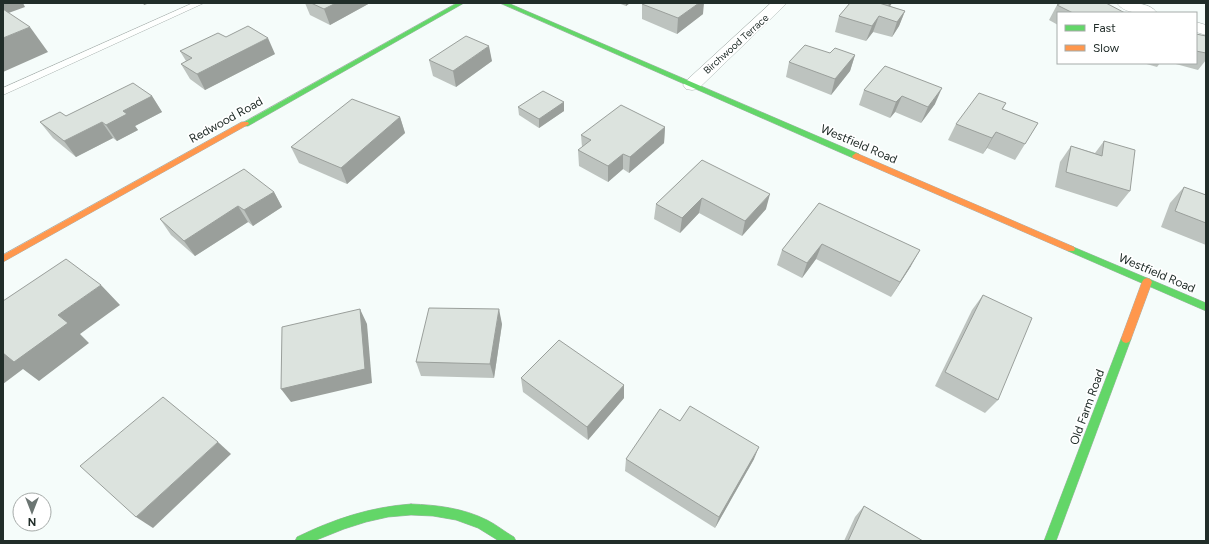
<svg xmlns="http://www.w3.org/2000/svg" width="1209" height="544" viewBox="0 0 1209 544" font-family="Figtree,sans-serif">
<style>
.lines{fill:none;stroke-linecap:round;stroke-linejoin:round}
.lane-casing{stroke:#a9b2af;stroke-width:1}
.street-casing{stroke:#a9b2af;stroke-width:1}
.fast-casing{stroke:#a9b2af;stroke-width:1}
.slow-casing{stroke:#a9b2af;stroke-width:1}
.lane{fill:#fefffe;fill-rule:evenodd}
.street{fill:#fefffe;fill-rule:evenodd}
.fast{fill:#63d668;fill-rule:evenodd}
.slow{fill:#ff974d;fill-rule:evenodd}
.wall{fill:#bdc3bf}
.shaded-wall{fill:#9a9f9b}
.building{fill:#dce3de;stroke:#9a9f9b}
.labels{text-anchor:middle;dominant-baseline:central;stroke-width:3.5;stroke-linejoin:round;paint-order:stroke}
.far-street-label{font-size:10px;fill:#212d29;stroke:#fff}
.street-label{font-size:12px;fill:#212d29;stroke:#fff}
</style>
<rect width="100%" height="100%" fill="#f5fcfa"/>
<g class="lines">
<!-- lane casing -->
<g class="lane-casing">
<path id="lane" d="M 193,3 L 204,3 L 3,95 L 3,88 Z"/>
</g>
<!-- street casing -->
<g class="street-casing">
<g id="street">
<path d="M 771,3 L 787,3 L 698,89 L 692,90 L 686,89 L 683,85 L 686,81 Z"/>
<path d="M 1117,3 C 1129,3 1149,1 1157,13 C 1144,13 1125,15 1117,3 Z"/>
<path d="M 1196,22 L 1206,25 L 1206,35 L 1196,32 Z"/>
</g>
</g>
<!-- fast casing -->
<g class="fast-casing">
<g id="fast">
<path d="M 457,3 L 464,3 L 248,126 L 242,126 L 241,124 Z"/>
<path d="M 500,3 L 508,3 L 859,154 L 860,156 L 856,159 L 853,158 Z"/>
<path d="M 1071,246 L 1206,303 L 1206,311 L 1068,251 L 1067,249 L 1068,247 Z"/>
<path d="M 1126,335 L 1129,336 L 1131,339 L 1056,541 L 1044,541 L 1121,339 L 1123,336 Z"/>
<path d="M 411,504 C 437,505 463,508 487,520 C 497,525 505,532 514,537 L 516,541 L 499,541 L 478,528 L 456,520 L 433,516 L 411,515 L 388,517 L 366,522 L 344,529 L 314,541 L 295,541 L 297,537 C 334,519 370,507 411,504 Z"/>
</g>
</g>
<!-- slow casing -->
<g class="slow-casing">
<g id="slow">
<path d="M 242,122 L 248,122 L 249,124 L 3,262 L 3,255 Z"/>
<path d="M 856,153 L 1074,247 L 1075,249 L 1074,251 L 1068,251 L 853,158 L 852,156 Z"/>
<path d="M 1147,278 L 1150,279 L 1152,282 L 1131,339 L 1129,342 L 1126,343 L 1123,342 L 1121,339 L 1142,282 L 1144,279 Z"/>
</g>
</g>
<!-- lane -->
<use href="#lane" class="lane"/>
<!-- street -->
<use href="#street" class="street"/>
<!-- fast -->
<use href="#fast" class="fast"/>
<!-- slow -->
<use href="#slow" class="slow"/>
</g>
<!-- wall -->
<g class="wall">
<path d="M 305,3 L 370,3 L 330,25 L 310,15 Z"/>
<path d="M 618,3 L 630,3 L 626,6 Z"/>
<path d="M 850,3 L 892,3 L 890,6 L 905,11 L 899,26 L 892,37 L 873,32 L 866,41 L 835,32 L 839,16 Z"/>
<path d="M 642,4 L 703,14 L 677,34 L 642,19 Z"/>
<path d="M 1057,5 L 1125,13 L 1058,13 L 1058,25 L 1049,20 Z"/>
<path d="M 1196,34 L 1206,36 L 1206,60 L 1198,70 L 1172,63 L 1196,63 Z"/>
<path d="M 180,51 L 275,54 L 205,90 L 190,79 L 181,64 L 186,61 Z"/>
<path d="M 830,53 L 855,55 L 850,71 L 831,95 L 786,77 L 789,62 Z"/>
<path d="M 429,60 L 492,61 L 456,87 L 433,76 Z"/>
<path d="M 1143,63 L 1160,63 L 1157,67 Z"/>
<path d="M 885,66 L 935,104 L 921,123 L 895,112 L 890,118 L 859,105 L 864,90 Z"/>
<path d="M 152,96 L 162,112 L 135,126 L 138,130 L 117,141 L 113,138 L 76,157 L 53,138 L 40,122 Z"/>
<path d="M 564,102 L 564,111 L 539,128 L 519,115 L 518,107 Z"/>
<path d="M 1006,103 L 1003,109 L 1038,123 L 1015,160 L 987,148 L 983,154 L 948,140 L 956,124 Z"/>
<path d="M 400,117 L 405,133 L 347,184 L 299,163 L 291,147 Z"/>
<path d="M 665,127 L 664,143 L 629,173 L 623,169 L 608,182 L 579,166 L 578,150 L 582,147 L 581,135 Z"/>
<path d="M 1104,141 L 1130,191 L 1117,207 L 1055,187 L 1060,162 L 1071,146 L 1095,153 Z"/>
<path d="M 702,160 L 766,209 L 742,236 L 699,213 L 680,233 L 654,219 L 656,204 Z"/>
<path d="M 1184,187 L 1206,195 L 1206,245 L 1161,227 L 1170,203 Z"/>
<path d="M 274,192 L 282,207 L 253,226 L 248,222 L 195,256 L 171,235 L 160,219 Z"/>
<path d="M 819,203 L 911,266 L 891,297 L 816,259 L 802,278 L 777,265 L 782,250 Z"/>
<path d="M 983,295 L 998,400 L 985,413 L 935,386 L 972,310 Z"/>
<path d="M 502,324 L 494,378 L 421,376 L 416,362 Z"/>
<path d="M 521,378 L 624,385 L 624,398 L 588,440 L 523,392 Z"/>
<path d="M 680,421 L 754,459 L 715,528 L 625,471 L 626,459 Z"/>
<path d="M 864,506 L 923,541 L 844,541 L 855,517 Z"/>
</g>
<!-- shaded-wall -->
<g class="shaded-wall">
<path d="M 3,3 L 23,3 L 25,7 L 3,15 Z"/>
<path d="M 143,3 L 150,3 L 144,5 Z"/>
<path d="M 336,3 L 370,3 L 330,25 L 324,9 Z"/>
<path d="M 626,3 L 630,3 L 626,6 Z"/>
<path d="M 699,3 L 704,3 L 703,14 L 677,34 L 678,18 Z"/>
<path d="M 889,3 L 892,3 L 887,11 Z"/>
<path d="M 905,11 L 899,26 L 892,37 L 897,22 Z"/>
<path d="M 879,16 L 873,32 L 866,41 L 872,26 Z"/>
<path d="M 30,27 L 48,52 L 3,72 L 3,38 Z"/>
<path d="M 268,38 L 275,54 L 205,90 L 197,74 Z"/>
<path d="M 489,46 L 492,61 L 456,87 L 453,71 Z"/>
<path d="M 855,55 L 850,71 L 831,95 L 835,79 Z"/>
<path d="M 942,88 L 935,104 L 921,123 L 928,107 Z"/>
<path d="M 152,96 L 162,112 L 135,126 L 138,130 L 117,141 L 106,125 L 123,111 Z"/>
<path d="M 902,96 L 895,112 L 890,118 L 896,102 Z"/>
<path d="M 564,102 L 564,111 L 539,128 L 539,119 Z"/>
<path d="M 400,117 L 405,133 L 347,184 L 341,168 Z"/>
<path d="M 102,122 L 113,138 L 76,157 L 64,141 Z"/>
<path d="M 665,127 L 664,143 L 629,173 L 630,157 Z"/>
<path d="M 996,132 L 987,148 L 983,154 L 992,138 Z"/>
<path d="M 623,154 L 623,169 L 608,182 L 608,166 Z"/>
<path d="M 274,192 L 282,207 L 253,226 L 244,210 Z"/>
<path d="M 770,194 L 766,209 L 742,236 L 745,221 Z"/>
<path d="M 702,198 L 699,213 L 680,233 L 682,218 Z"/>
<path d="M 238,206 L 248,222 L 195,256 L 184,241 Z"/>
<path d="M 822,244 L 816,259 L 802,278 L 807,263 Z"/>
<path d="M 920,250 L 911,266 L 891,297 L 900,282 Z"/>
<path d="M 101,285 L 120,305 L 80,334 L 89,343 L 39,381 L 23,369 L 3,384 L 3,353 Z"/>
<path d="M 360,309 L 367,324 L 372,383 L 291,402 L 281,389 Z"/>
<path d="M 499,309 L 502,324 L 494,378 L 490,364 Z"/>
<path d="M 624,385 L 624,398 L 588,440 L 587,427 Z"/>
<path d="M 218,442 L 231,454 L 153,528 L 136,517 Z"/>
<path d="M 759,447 L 754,459 L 715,528 L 719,517 Z"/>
</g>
<!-- building -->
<g class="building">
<path d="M 311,3 L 336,3 L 324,9 Z"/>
<path d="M 643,3 L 699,3 L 678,18 L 642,4 Z"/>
<path d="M 850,3 L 879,3 L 905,11 L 897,22 L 879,16 L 872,26 L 839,16 Z"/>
<path d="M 1061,3 L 1106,3 L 1125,13 L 1073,13 L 1057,5 Z"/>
<path d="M 3,9 L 30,27 L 3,38 Z"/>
<path d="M 248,26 L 268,38 L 197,74 L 181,64 L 192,58 L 180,51 L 218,33 L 226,37 Z"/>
<path d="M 1196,34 L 1206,36 L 1206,53 L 1196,51 Z"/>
<path d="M 466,36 L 489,46 L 453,71 L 429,60 Z"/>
<path d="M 805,45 L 830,53 L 835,48 L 855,55 L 835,79 L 789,62 Z"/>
<path d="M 885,66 L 942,88 L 928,107 L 902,96 L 896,102 L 864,90 Z"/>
<path d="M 133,83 L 152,96 L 123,111 L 127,114 L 106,125 L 102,122 L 64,141 L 40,122 L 60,112 L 66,116 Z"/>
<path d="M 543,91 L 564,102 L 539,119 L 518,107 Z"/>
<path d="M 979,93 L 1006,103 L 1002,109 L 1038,123 L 1025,144 L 996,132 L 992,138 L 956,124 Z"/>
<path d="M 352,99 L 400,117 L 341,168 L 291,147 Z"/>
<path d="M 621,105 L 665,127 L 630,157 L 623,154 L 608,166 L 578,150 L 591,140 L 581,135 Z"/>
<path d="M 1104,141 L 1135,150 L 1130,191 L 1066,172 L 1071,146 L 1102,156 Z"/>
<path d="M 702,160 L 770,194 L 745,221 L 702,198 L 682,218 L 656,204 Z"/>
<path d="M 244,169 L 274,192 L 244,210 L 238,206 L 184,241 L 160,219 Z"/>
<path d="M 1184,187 L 1206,195 L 1206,223 L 1175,211 Z"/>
<path d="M 819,203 L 920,250 L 900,282 L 822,244 L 807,263 L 782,250 Z"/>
<path d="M 66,259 L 101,285 L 58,315 L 68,323 L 14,362 L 3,353 L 3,301 Z"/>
<path d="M 983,295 L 1032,318 L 998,400 L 945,372 Z"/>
<path d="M 429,308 L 499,309 L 490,364 L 416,362 Z"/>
<path d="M 360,309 L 365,369 L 281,389 L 282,327 Z"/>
<path d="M 559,340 L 624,385 L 587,427 L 521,378 Z"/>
<path d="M 163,397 L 218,442 L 136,517 L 80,466 Z"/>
<path d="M 690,406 L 759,447 L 719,517 L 626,459 L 660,409 L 680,421 Z"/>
<path d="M 864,506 L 923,541 L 848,541 Z"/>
</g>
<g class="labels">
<!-- far-street labels -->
<g class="far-street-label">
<text transform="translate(736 44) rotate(-42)">Birchwood Terrace</text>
</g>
<!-- street labels -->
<g class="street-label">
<text transform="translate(226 120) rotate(-29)">Redwood Road</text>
<text transform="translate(859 144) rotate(23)">Westfield Road</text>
<text transform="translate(1157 273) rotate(23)">Westfield Road</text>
<text transform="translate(1087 407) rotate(-70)">Old Farm Road</text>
</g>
</g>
<!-- border -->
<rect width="1209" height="544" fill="none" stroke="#212d29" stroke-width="8"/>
<!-- legend -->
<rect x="1057" y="12" width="140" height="52" fill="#ffffff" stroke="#a6aba9"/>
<rect x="1065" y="25" width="20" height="6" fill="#63d668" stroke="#a6aba9"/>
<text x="1093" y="32" font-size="12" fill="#212d29">Fast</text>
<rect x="1065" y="45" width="20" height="6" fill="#ff974d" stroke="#a6aba9"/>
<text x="1093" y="52" font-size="12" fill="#212d29">Slow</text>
<!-- north arrow -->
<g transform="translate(32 512) rotate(180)"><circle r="19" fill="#ffffff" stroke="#a6aba9"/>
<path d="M0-3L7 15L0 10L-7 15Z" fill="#6b7572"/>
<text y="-6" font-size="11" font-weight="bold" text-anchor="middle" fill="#212d29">N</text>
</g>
</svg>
